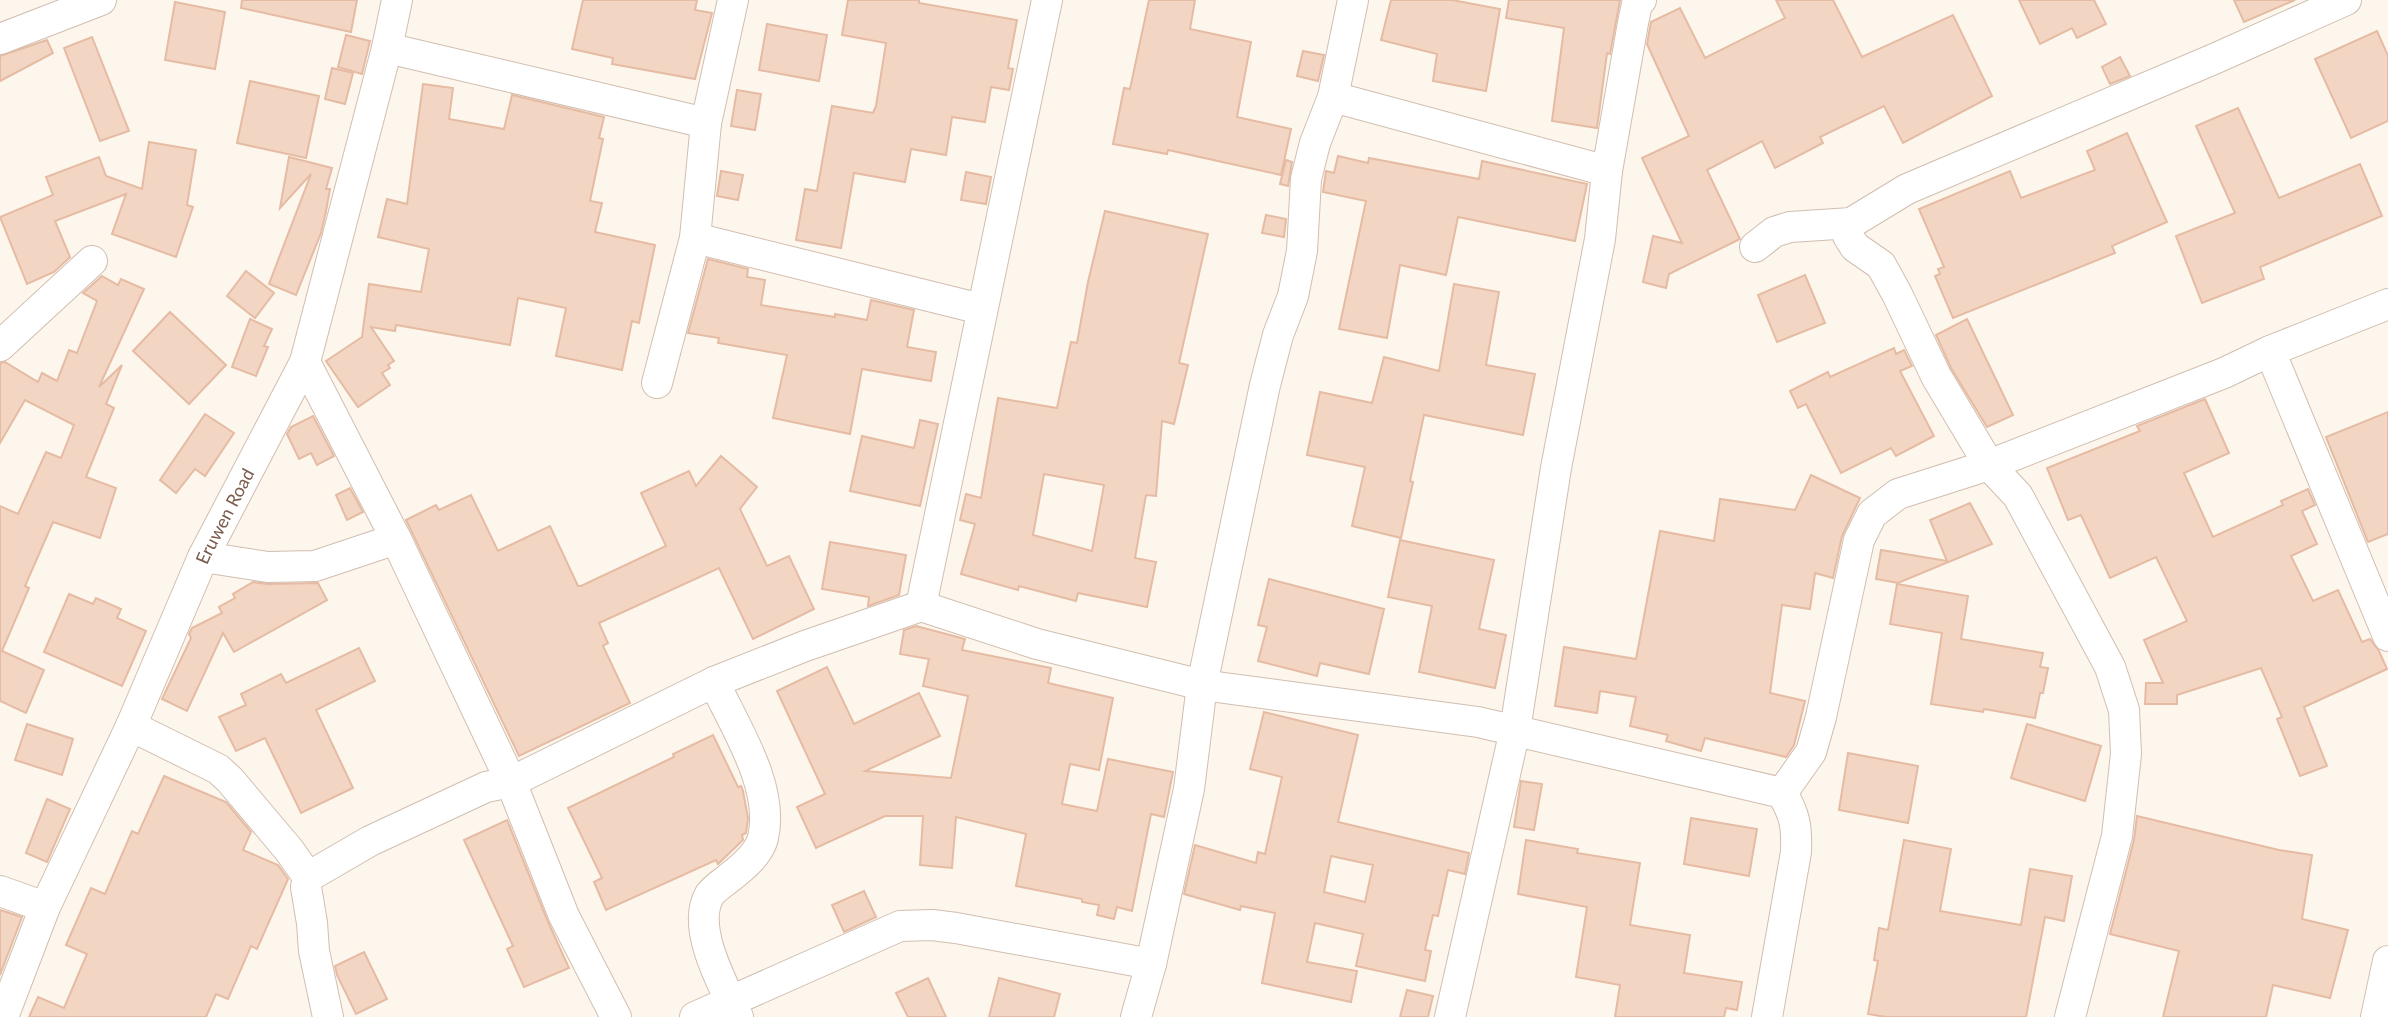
<svg xmlns="http://www.w3.org/2000/svg" width="2388" height="1017" viewBox="0 0 2388 1017" font-family="Lato,sans-serif">
<style>
.building{fill:#f3d5c3;stroke:#e6bba3;stroke-width:2;fill-rule:evenodd}
.lines{fill:none;stroke-linecap:round;stroke-linejoin:round}
.minor-casing{stroke:#d1beb0;stroke-width:32}
.minor{stroke:#fff;stroke-width:30}
.labels{text-anchor:middle;dominant-baseline:central;stroke-width:7;stroke-linejoin:round;paint-order:stroke}
.street-label{font-size:18px;fill:#7a5c4d;stroke:#fffaf3}
</style>
<rect width="100%" height="100%" fill="#fdf6ec"/>
<!-- building -->
<g class="building">
<path d="M 242,0 L 357,0 L 351,32 L 241,8 Z"/>
<path d="M 583,0 L 697,0 L 695,10 L 712,13 L 695,79 L 612,64 L 613,58 L 572,49 Z"/>
<path d="M 848,0 L 919,0 L 919,3 L 1017,20 L 1008,68 L 1013,69 L 1009,90 L 991,87 L 985,122 L 952,117 L 946,155 L 911,149 L 905,182 L 854,173 L 841,248 L 796,240 L 805,189 L 817,191 L 832,106 L 873,113 L 876,106 L 886,43 L 842,35 Z"/>
<path d="M 1149,0 L 1195,0 L 1190,29 L 1251,42 L 1237,117 L 1291,129 L 1281,175 L 1168,150 L 1167,154 L 1113,144 L 1124,88 L 1130,89 Z"/>
<path d="M 1391,0 L 1452,0 L 1500,9 L 1486,91 L 1433,81 L 1437,54 L 1381,40 Z"/>
<path d="M 1509,0 L 1620,0 L 1610,54 L 1607,53 L 1597,128 L 1552,121 L 1564,28 L 1506,18 Z"/>
<path d="M 1776,0 L 1833,0 L 1862,57 L 1953,15 L 1992,96 L 1903,143 L 1884,106 L 1820,137 L 1823,143 L 1775,168 L 1762,141 L 1707,170 L 1740,239 L 1669,274 L 1666,288 L 1643,282 L 1653,236 L 1682,243 L 1642,158 L 1689,136 L 1647,44 L 1651,22 L 1680,8 L 1705,58 L 1785,18 Z"/>
<path d="M 2019,0 L 2094,0 L 2106,24 L 2077,38 L 2072,28 L 2040,44 Z"/>
<path d="M 2234,0 L 2295,0 L 2244,22 Z"/>
<path d="M 175,2 L 225,12 L 215,69 L 165,60 Z"/>
<path d="M 767,24 L 827,35 L 819,81 L 759,70 Z"/>
<path d="M 2377,31 L 2388,56 L 2388,121 L 2351,138 L 2315,59 Z"/>
<path d="M 346,35 L 370,41 L 362,74 L 338,67 Z"/>
<path d="M 92,37 L 129,131 L 100,141 L 64,48 Z"/>
<path d="M 47,40 L 53,53 L 0,81 L 0,56 Z"/>
<path d="M 1303,51 L 1324,55 L 1318,81 L 1297,76 Z"/>
<path d="M 2120,57 L 2130,76 L 2110,84 L 2102,67 Z"/>
<path d="M 332,68 L 353,73 L 345,104 L 325,99 Z"/>
<path d="M 250,81 L 319,96 L 306,158 L 237,143 Z"/>
<path d="M 423,84 L 453,88 L 449,119 L 504,129 L 512,95 L 604,117 L 599,138 L 603,139 L 590,201 L 602,203 L 595,232 L 655,245 L 639,323 L 632,321 L 622,370 L 556,356 L 566,308 L 518,298 L 510,345 L 396,325 L 395,331 L 371,327 L 394,361 L 388,365 L 390,368 L 382,373 L 390,385 L 358,407 L 326,361 L 362,337 L 369,284 L 421,292 L 429,249 L 378,237 L 387,199 L 407,204 Z"/>
<path d="M 737,90 L 761,94 L 755,130 L 731,126 Z"/>
<path d="M 2238,108 L 2279,198 L 2360,164 L 2382,216 L 2260,267 L 2264,279 L 2202,303 L 2176,236 L 2235,213 L 2196,126 Z"/>
<path d="M 2127,133 L 2167,222 L 2112,246 L 2115,253 L 1953,318 L 1935,276 L 1940,274 L 1938,269 L 1944,267 L 1919,209 L 2010,171 L 2021,198 L 2095,170 L 2087,151 Z"/>
<path d="M 149,142 L 196,150 L 187,205 L 193,207 L 176,257 L 112,234 L 126,194 L 55,221 L 70,257 L 54,272 L 27,284 L 0,217 L 53,195 L 46,177 L 99,157 L 106,176 L 142,189 Z"/>
<path d="M 1338,156 L 1368,163 L 1369,158 L 1479,179 L 1482,161 L 1587,184 L 1575,241 L 1458,217 L 1446,275 L 1400,265 L 1387,338 L 1339,329 L 1366,201 L 1323,192 L 1326,171 L 1334,173 Z"/>
<path d="M 289,157 L 332,168 L 326,189 L 330,189 L 326,211 L 321,233 L 296,295 L 269,284 L 311,174 L 280,208 Z"/>
<path d="M 1286,160 L 1292,162 L 1288,186 L 1280,184 Z"/>
<path d="M 721,171 L 743,175 L 738,200 L 717,196 Z"/>
<path d="M 966,172 L 991,177 L 986,204 L 961,200 Z"/>
<path d="M 1105,211 L 1208,234 L 1179,363 L 1188,365 L 1174,424 L 1162,421 L 1156,496 L 1146,495 L 1135,558 L 1156,562 L 1147,607 L 1078,593 L 1076,601 L 1019,586 L 1018,590 L 961,574 L 975,524 L 960,520 L 966,494 L 981,498 L 998,398 L 1057,408 L 1071,342 L 1077,343 L 1088,282 ZM 1044,474 L 1104,485 L 1092,551 L 1033,535 Z"/>
<path d="M 1266,215 L 1286,219 L 1284,237 L 1262,233 Z"/>
<path d="M 708,259 L 748,269 L 747,277 L 765,280 L 761,305 L 835,317 L 835,314 L 867,320 L 871,300 L 914,310 L 907,347 L 936,352 L 931,381 L 862,369 L 850,434 L 773,418 L 787,355 L 718,343 L 719,338 L 688,333 Z"/>
<path d="M 246,271 L 274,293 L 255,318 L 227,296 Z"/>
<path d="M 1805,275 L 1825,323 L 1777,342 L 1758,295 Z"/>
<path d="M 102,276 L 118,285 L 121,279 L 144,289 L 99,387 L 122,365 L 106,404 L 114,408 L 86,477 L 116,488 L 100,538 L 53,522 L 25,586 L 29,588 L 2,651 L 44,670 L 26,713 L 0,701 L 0,506 L 18,514 L 46,452 L 61,458 L 74,425 L 25,400 L 0,443 L 0,363 L 5,362 L 38,382 L 42,373 L 57,381 L 69,350 L 77,353 L 97,301 L 83,293 Z"/>
<path d="M 1454,284 L 1499,292 L 1486,365 L 1535,374 L 1523,435 L 1424,415 L 1410,481 L 1413,482 L 1401,538 L 1352,526 L 1365,467 L 1307,455 L 1320,392 L 1372,403 L 1384,357 L 1439,371 Z"/>
<path d="M 170,312 L 226,365 L 189,404 L 133,351 Z"/>
<path d="M 250,319 L 272,329 L 264,346 L 268,347 L 256,376 L 232,367 Z"/>
<path d="M 1967,319 L 2013,415 L 1987,427 L 1951,368 L 1936,335 Z"/>
<path d="M 1894,348 L 1896,354 L 1904,350 L 1912,366 L 1900,371 L 1934,436 L 1896,456 L 1891,448 L 1841,473 L 1806,404 L 1798,408 L 1790,391 L 1828,372 L 1830,377 Z"/>
<path d="M 2205,399 L 2229,453 L 2184,473 L 2213,537 L 2283,505 L 2281,501 L 2308,489 L 2315,505 L 2302,511 L 2317,544 L 2291,556 L 2313,601 L 2338,590 L 2362,642 L 2370,639 L 2379,651 L 2387,669 L 2304,707 L 2327,766 L 2300,776 L 2277,719 L 2282,717 L 2261,668 L 2177,695 L 2177,704 L 2145,704 L 2146,683 L 2163,683 L 2144,640 L 2187,621 L 2156,557 L 2110,578 L 2081,515 L 2068,520 L 2047,468 L 2140,431 L 2137,426 Z"/>
<path d="M 2388,412 L 2388,534 L 2368,542 L 2326,437 Z"/>
<path d="M 205,414 L 234,433 L 205,476 L 195,469 L 176,493 L 160,480 Z"/>
<path d="M 313,416 L 334,456 L 317,465 L 311,453 L 299,459 L 287,434 L 291,427 Z"/>
<path d="M 920,420 L 938,424 L 920,506 L 850,491 L 862,436 L 914,448 Z"/>
<path d="M 721,456 L 757,487 L 740,509 L 767,566 L 789,556 L 814,609 L 753,639 L 719,568 L 599,623 L 608,643 L 603,646 L 630,703 L 519,756 L 406,520 L 436,505 L 439,510 L 471,495 L 498,551 L 550,526 L 578,586 L 581,586 L 666,546 L 641,493 L 689,471 L 696,486 Z"/>
<path d="M 1811,475 L 1860,498 L 1842,536 L 1833,578 L 1815,573 L 1810,609 L 1782,605 L 1770,693 L 1805,701 L 1794,745 L 1786,757 L 1705,738 L 1701,751 L 1666,741 L 1668,735 L 1630,726 L 1636,697 L 1600,691 L 1597,713 L 1555,706 L 1564,647 L 1636,659 L 1660,531 L 1714,541 L 1720,499 L 1795,510 Z"/>
<path d="M 350,488 L 363,512 L 347,520 L 336,495 Z"/>
<path d="M 1970,503 L 1992,544 L 1898,583 L 1876,579 L 1881,550 L 1947,561 L 1930,520 Z"/>
<path d="M 1400,540 L 1494,560 L 1479,629 L 1506,635 L 1495,688 L 1419,672 L 1432,606 L 1388,597 Z"/>
<path d="M 830,542 L 906,555 L 899,595 L 868,606 L 869,597 L 822,589 Z"/>
<path d="M 1269,579 L 1384,609 L 1369,674 L 1320,663 L 1317,676 L 1258,661 L 1267,627 L 1258,625 Z"/>
<path d="M 253,582 L 268,584 L 318,583 L 327,600 L 234,652 L 223,633 L 187,711 L 162,699 L 191,638 L 189,634 L 192,628 L 222,613 L 219,607 L 235,598 L 233,594 Z"/>
<path d="M 1897,584 L 1968,596 L 1961,639 L 2043,653 L 2040,667 L 2048,668 L 2043,693 L 2040,693 L 2035,718 L 1984,709 L 1983,712 L 1931,704 L 1942,633 L 1890,624 Z"/>
<path d="M 69,594 L 93,604 L 96,598 L 121,609 L 117,618 L 146,631 L 122,686 L 44,652 Z"/>
<path d="M 916,626 L 965,639 L 962,650 L 1051,668 L 1048,683 L 1113,698 L 1099,770 L 1070,764 L 1062,804 L 1097,811 L 1108,759 L 1173,772 L 1164,817 L 1151,814 L 1132,911 L 1117,907 L 1114,919 L 1097,915 L 1099,905 L 1082,902 L 1082,899 L 1016,886 L 1026,834 L 956,817 L 952,868 L 920,865 L 923,816 L 885,816 L 816,848 L 797,807 L 825,794 L 777,691 L 827,667 L 854,724 L 919,693 L 940,736 L 865,771 L 951,778 L 968,696 L 923,686 L 929,659 L 900,654 L 904,630 Z"/>
<path d="M 359,648 L 375,681 L 316,710 L 353,788 L 301,813 L 265,738 L 236,751 L 219,717 L 246,705 L 241,694 L 281,674 L 286,683 Z"/>
<path d="M 1264,712 L 1358,735 L 1338,822 L 1469,853 L 1465,874 L 1448,870 L 1438,916 L 1433,915 L 1425,950 L 1431,951 L 1425,981 L 1356,966 L 1363,934 L 1315,923 L 1307,962 L 1357,971 L 1351,1002 L 1262,983 L 1275,913 L 1241,906 L 1240,910 L 1184,894 L 1195,845 L 1256,863 L 1258,852 L 1265,854 L 1282,777 L 1250,769 ZM 1331,856 L 1373,865 L 1365,902 L 1324,892 Z"/>
<path d="M 27,724 L 73,739 L 62,775 L 15,760 Z"/>
<path d="M 2027,724 L 2101,746 L 2085,801 L 2011,778 Z"/>
<path d="M 713,735 L 738,787 L 741,786 L 743,791 L 748,818 L 746,833 L 742,835 L 743,840 L 718,864 L 716,860 L 606,910 L 594,882 L 602,878 L 568,808 L 674,757 L 673,754 Z"/>
<path d="M 1848,753 L 1918,766 L 1908,823 L 1839,810 Z"/>
<path d="M 164,776 L 226,802 L 251,832 L 243,850 L 278,865 L 288,879 L 257,949 L 251,946 L 228,999 L 216,994 L 206,1017 L 29,1017 L 38,997 L 64,1008 L 87,954 L 66,945 L 91,888 L 105,894 L 132,831 L 138,834 Z"/>
<path d="M 1521,781 L 1542,784 L 1534,830 L 1514,827 Z"/>
<path d="M 47,799 L 70,809 L 47,862 L 26,853 Z"/>
<path d="M 2137,816 L 2279,850 L 2312,855 L 2302,919 L 2348,930 L 2330,998 L 2273,985 L 2266,1017 L 2163,1017 L 2179,951 L 2110,934 L 2134,840 Z"/>
<path d="M 1691,818 L 1757,829 L 1749,876 L 1684,864 Z"/>
<path d="M 507,820 L 548,922 L 569,968 L 524,987 L 507,949 L 513,946 L 464,840 Z"/>
<path d="M 1526,840 L 1578,849 L 1577,853 L 1640,863 L 1630,925 L 1690,935 L 1684,973 L 1742,982 L 1737,1010 L 1726,1008 L 1724,1017 L 1615,1017 L 1620,985 L 1576,977 L 1587,907 L 1518,894 Z"/>
<path d="M 1904,840 L 1951,849 L 1940,911 L 2021,925 L 2030,869 L 2072,876 L 2064,921 L 2045,917 L 2026,1017 L 1886,1017 L 1868,1014 L 1878,961 L 1874,960 L 1879,928 L 1888,930 Z"/>
<path d="M 864,891 L 876,917 L 844,932 L 832,905 Z"/>
<path d="M 0,910 L 22,917 L 0,975 Z"/>
<path d="M 364,952 L 387,999 L 356,1014 L 337,975 L 335,966 Z"/>
<path d="M 928,978 L 946,1017 L 908,1017 L 896,993 Z"/>
<path d="M 999,978 L 1060,994 L 1054,1017 L 989,1017 Z"/>
<path d="M 1407,990 L 1433,996 L 1428,1017 L 1400,1017 Z"/>
</g>
<g class="lines">
<!-- minor casing -->
<g class="minor-casing">
<g id="minor">
<path d="M 0,39 L 101,0"/>
<path d="M 387,48 L 706,123"/>
<path d="M 1333,97 L 1607,171"/>
<path d="M 1851,223 L 1847,230 L 1848,236 L 1855,247 L 1881,265 L 1897,294 L 1936,376 L 1989,465 L 2018,496 L 2110,667 L 2124,710 L 2126,754 L 2117,836 L 2070,1017"/>
<path d="M 695,238 L 981,309"/>
<path d="M 1755,247 L 1774,232 L 1790,227 L 1851,223 L 1907,189 L 2214,59 L 2346,0"/>
<path d="M 0,346 L 92,261"/>
<path d="M 2270,351 L 2388,636"/>
<path d="M 305,362 L 396,539 L 511,782 L 564,916 L 616,1017"/>
<path d="M 657,383 L 695,238 L 706,123 L 733,0"/>
<path d="M 203,557 L 268,567 L 315,566 L 396,539"/>
<path d="M 921,606 L 1047,0"/>
<path d="M 714,682 C 735,727 775,787 763,838 C 759,854 742,868 729,878 C 723,883 713,889 709,896 C 691,929 724,986 738,1017"/>
<path d="M 131,726 L 218,769 L 230,780 L 289,850 L 308,877 L 306,887 L 312,923 L 314,951 L 328,1017"/>
<path d="M 1782,793 L 1811,752 L 1821,717 L 1859,540 L 1872,514 L 1898,494 L 1989,465 L 2224,373 L 2270,351 L 2388,304"/>
<path d="M 308,877 L 370,841 L 486,787 L 511,782 L 714,682 L 805,646 L 921,606 L 1037,644 L 1202,685 L 1478,722 L 1782,793 C 1795,815 1797,826 1796,852 L 1767,1017"/>
<path d="M 0,891 L 45,907"/>
<path id="s1" d="M 3,1017 L 45,907 L 131,726 L 203,557 L 305,362 L 387,48 L 397,0"/>
<path d="M 695,1017 L 900,926 L 932,925 L 956,928 L 1151,964"/>
<path d="M 1136,1017 L 1151,964 L 1189,789 L 1202,685 L 1265,385 L 1278,335 L 1293,296 L 1302,251 L 1306,179 L 1315,143 L 1333,97 L 1353,0"/>
<path d="M 1450,1017 L 1515,730 L 1556,468 L 1600,239 L 1607,171 L 1633,23 L 1637,4 L 1641,0"/>
<path d="M 2376,1017 L 2388,961"/>
</g>
</g>
<!-- minor -->
<use href="#minor" class="minor"/>
</g>
<g class="labels">
<!-- street labels -->
<g class="street-label">
<text stroke="none"><textPath href="#s1" startOffset="548">Eruwen Road</textPath></text>
</g>
</g>
</svg>
